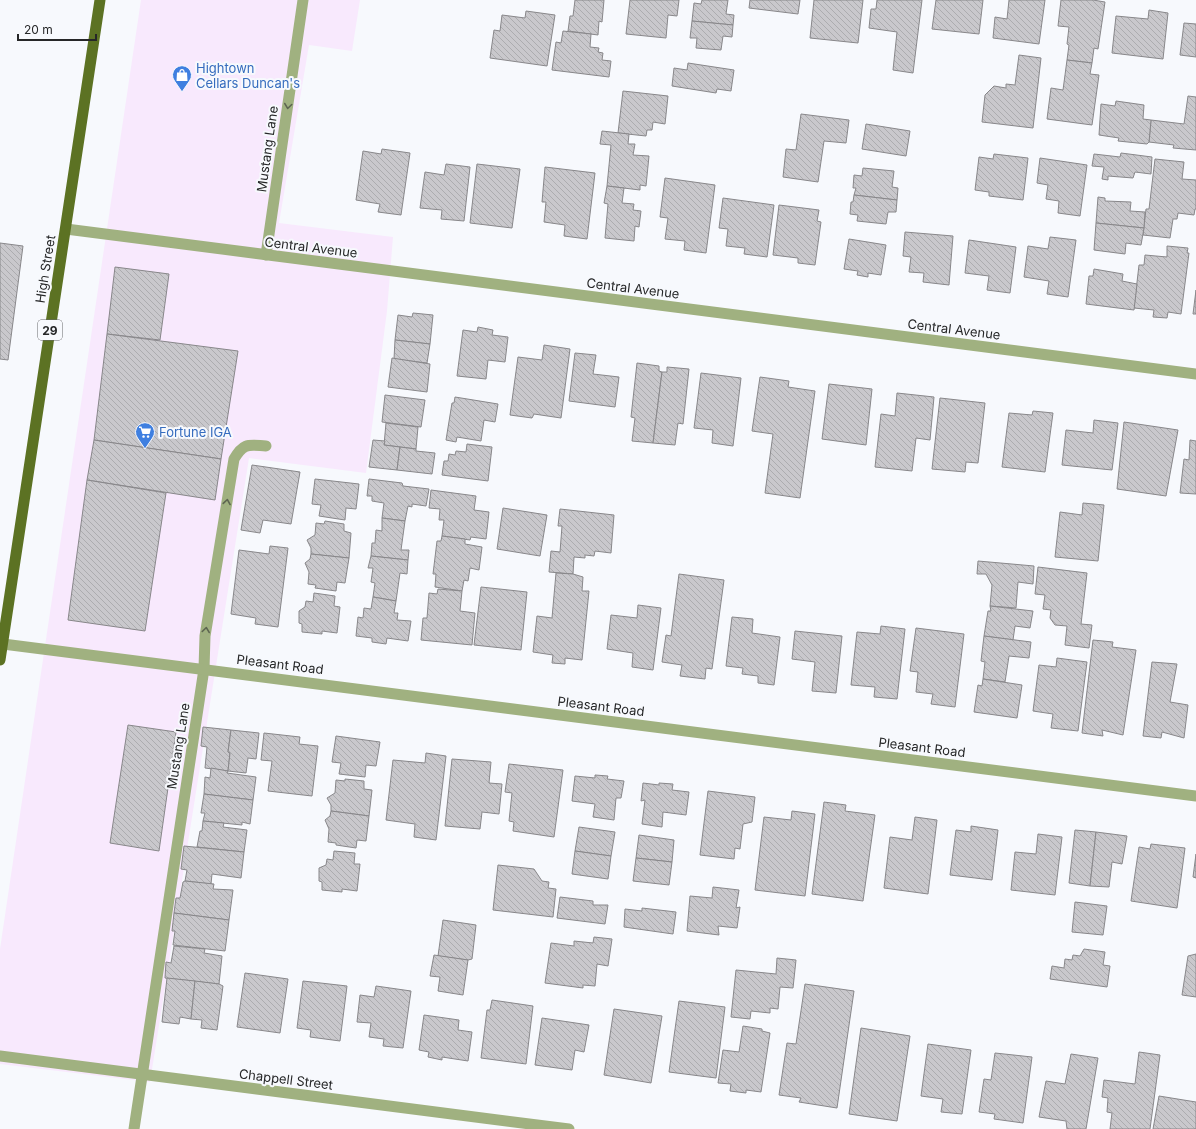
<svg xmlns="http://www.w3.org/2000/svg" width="1196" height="1129" viewBox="0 0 1196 1129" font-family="Inter,sans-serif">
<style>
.commercial{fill:#f8e9fd}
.building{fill:url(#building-back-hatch);stroke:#88878a}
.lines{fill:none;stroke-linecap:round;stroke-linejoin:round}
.service{stroke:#a0b180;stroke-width:11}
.minor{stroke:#a0b180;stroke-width:11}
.primary{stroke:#5c7223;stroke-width:11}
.oneway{stroke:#5d6550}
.labels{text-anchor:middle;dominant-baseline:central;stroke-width:4;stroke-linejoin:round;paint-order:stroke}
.shield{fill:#f7f9fd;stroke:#656668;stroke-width:1}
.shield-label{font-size:12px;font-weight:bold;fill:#262728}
.shop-label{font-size:13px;fill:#366cbe;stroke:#f7f9fd;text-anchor:start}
.street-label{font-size:13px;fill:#262728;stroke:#f7f9fd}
</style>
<defs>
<pattern id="building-back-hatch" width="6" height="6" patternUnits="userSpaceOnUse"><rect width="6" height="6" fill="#c9c8cc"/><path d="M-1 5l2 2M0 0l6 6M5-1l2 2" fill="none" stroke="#acacaf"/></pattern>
</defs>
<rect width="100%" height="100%" fill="#f7f9fd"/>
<!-- commercial -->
<path class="commercial" d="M 141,0 L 360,0 L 352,51 L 309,45 L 279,223 L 393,237 L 387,311 L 366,473 L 249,458 L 150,1082 L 0,1064 L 0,949 Z"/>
<!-- building -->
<g class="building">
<path d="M 575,0 L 604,0 L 602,22 L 599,21 L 598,35 L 568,31 L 570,16 L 573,16 Z"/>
<path d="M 630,0 L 679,0 L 677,16 L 668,15 L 666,38 L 626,34 Z"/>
<path d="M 702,0 L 728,0 L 726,14 L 734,15 L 733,25 L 692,21 L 694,3 L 701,4 Z"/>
<path d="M 750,0 L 800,0 L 798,14 L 749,8 Z"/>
<path d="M 814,0 L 863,0 L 858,43 L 810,38 Z"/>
<path d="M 877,0 L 922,0 L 913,73 L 893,70 L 897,32 L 869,28 L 871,9 L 876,9 Z"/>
<path d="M 936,0 L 983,0 L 979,34 L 932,29 Z"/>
<path d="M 1009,0 L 1045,0 L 1039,44 L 993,38 L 995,17 L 1007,19 Z"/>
<path d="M 1061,0 L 1093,0 L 1105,2 L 1098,49 L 1094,48 L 1092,63 L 1067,60 L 1069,45 L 1067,44 L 1069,27 L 1058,26 Z"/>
<path d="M 1149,10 L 1168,13 L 1163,59 L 1112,53 L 1116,16 L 1148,19 Z"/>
<path d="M 526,11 L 555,15 L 547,66 L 490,58 L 494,30 L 500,31 L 502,15 L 525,18 Z"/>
<path d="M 692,21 L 733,25 L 732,37 L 723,36 L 721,50 L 696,48 L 697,38 L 690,38 Z"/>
<path d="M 1184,23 L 1196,24 L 1196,57 L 1180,55 Z"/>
<path d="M 563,31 L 591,34 L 590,47 L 599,48 L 598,52 L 603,53 L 602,60 L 611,61 L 609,77 L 552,70 L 556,42 L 561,43 Z"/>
<path d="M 1019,55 L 1041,58 L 1033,128 L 982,122 L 985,95 L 994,86 L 1006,88 L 1006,84 L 1015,85 Z"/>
<path d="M 1067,60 L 1092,63 L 1090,74 L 1099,75 L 1092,125 L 1047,119 L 1051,88 L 1063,90 Z"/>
<path d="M 688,63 L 734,70 L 731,91 L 717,89 L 716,93 L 672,86 L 674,68 L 687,70 Z"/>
<path d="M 623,91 L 668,96 L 665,124 L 653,122 L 652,130 L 647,130 L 646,136 L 618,133 Z"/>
<path d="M 1188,96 L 1196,97 L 1196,150 L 1173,148 L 1174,145 L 1149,142 L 1151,120 L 1184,124 Z"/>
<path d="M 1116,101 L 1144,105 L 1143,119 L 1151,120 L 1149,142 L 1147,144 L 1118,141 L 1119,138 L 1099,135 L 1101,104 L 1115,106 Z"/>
<path d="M 801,114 L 849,120 L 846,143 L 824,141 L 818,182 L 783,177 L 786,149 L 796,150 Z"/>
<path d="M 866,124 L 910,131 L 906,156 L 862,149 Z"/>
<path d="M 602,131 L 629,134 L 628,144 L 635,144 L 633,155 L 649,156 L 646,186 L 640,185 L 640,190 L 607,186 L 611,145 L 600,144 Z"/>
<path d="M 382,149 L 410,153 L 401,215 L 378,212 L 380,204 L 356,200 L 363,151 L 381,154 Z"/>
<path d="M 1121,153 L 1152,157 L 1151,174 L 1135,172 L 1133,178 L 1108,176 L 1108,180 L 1102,179 L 1104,167 L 1092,166 L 1094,154 L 1120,157 Z"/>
<path d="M 994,154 L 1028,158 L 1023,200 L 989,196 L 989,192 L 975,190 L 979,157 L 993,159 Z"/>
<path d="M 1040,158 L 1087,165 L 1080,216 L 1058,213 L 1059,201 L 1046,199 L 1048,185 L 1037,183 Z"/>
<path d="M 1155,159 L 1184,162 L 1182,179 L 1196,180 L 1196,209 L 1195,209 L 1194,215 L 1178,213 L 1177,219 L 1173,219 L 1170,238 L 1143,235 L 1146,209 L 1149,209 Z"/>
<path d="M 446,164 L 470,167 L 464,221 L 441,219 L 442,210 L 420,208 L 425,172 L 444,175 Z"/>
<path d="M 477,164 L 520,169 L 512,228 L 470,223 Z"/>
<path d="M 545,167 L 595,173 L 587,239 L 564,236 L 565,225 L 544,222 L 546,202 L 542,202 Z"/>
<path d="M 863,168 L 894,171 L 892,187 L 898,188 L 897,200 L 854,195 L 856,188 L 853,188 L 854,175 L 862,176 Z"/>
<path d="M 665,178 L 715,185 L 706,253 L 684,250 L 685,241 L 665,239 L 668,218 L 660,217 Z"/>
<path d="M 607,186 L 624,188 L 622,203 L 634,204 L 633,210 L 641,211 L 639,227 L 635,226 L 634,241 L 605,238 L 608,204 L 604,203 Z"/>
<path d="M 854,195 L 897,200 L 896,212 L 888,212 L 886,224 L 857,221 L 858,215 L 850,214 L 851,202 L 853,202 Z"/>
<path d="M 1098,197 L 1105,198 L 1105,201 L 1131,202 L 1130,211 L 1145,212 L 1144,228 L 1096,223 Z"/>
<path d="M 723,198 L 774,205 L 767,257 L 744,254 L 745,248 L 726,246 L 728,229 L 719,228 Z"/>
<path d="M 779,205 L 819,210 L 817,221 L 821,222 L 815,265 L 798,263 L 798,258 L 773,255 Z"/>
<path d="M 1096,223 L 1144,228 L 1141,245 L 1126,243 L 1125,254 L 1094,250 Z"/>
<path d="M 905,232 L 953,236 L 949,285 L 923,282 L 924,273 L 909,272 L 911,257 L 903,256 Z"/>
<path d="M 1050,237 L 1076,240 L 1068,297 L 1047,294 L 1049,281 L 1024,277 L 1028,246 L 1048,249 Z"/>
<path d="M 849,239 L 886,245 L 881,275 L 868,273 L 868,277 L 857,275 L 858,271 L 844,269 Z"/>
<path d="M 969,240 L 1016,247 L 1010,293 L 987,290 L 989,276 L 965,273 Z"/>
<path d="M 0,243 L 23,246 L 8,360 L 0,359 Z"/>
<path d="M 1167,246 L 1188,248 L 1187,253 L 1189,253 L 1181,314 L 1168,312 L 1167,318 L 1153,317 L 1154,310 L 1134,308 L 1139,265 L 1144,265 L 1145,255 L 1167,257 Z"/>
<path d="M 115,267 L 169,274 L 160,340 L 107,334 Z"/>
<path d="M 1094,269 L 1123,274 L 1122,281 L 1137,284 L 1134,310 L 1086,304 L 1089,276 L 1093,276 Z"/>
<path d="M 1196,290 L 1196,314 L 1193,314 Z"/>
<path d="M 413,313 L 433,315 L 430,344 L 395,340 L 398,315 L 412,317 Z"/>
<path d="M 478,327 L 493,330 L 492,335 L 508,337 L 505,362 L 488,360 L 486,379 L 457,376 L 463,330 L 477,332 Z"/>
<path d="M 107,334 L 238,351 L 221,459 L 94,440 Z"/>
<path d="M 395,340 L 430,344 L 427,363 L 394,359 Z"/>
<path d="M 544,345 L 570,349 L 561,418 L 534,414 L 532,418 L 510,415 L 518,357 L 542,360 Z"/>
<path d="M 575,353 L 596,355 L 593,374 L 619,377 L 615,407 L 569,401 Z"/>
<path d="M 392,358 L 430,364 L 427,392 L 388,387 Z"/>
<path d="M 637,363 L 659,366 L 659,371 L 662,372 L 653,443 L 632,441 L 635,418 L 631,417 Z"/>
<path d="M 667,367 L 689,369 L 683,424 L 678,423 L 675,445 L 653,443 L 662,372 L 667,372 Z"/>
<path d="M 701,373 L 741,378 L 733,446 L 712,443 L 713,430 L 694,428 Z"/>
<path d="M 760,377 L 789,381 L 788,387 L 815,391 L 800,498 L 765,493 L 773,434 L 752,431 Z"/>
<path d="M 829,384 L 872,389 L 866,445 L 822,439 Z"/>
<path d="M 897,393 L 934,397 L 930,440 L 916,438 L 912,471 L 875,467 L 881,414 L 895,416 Z"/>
<path d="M 385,395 L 425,400 L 421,427 L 382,422 Z"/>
<path d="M 455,397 L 498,404 L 495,422 L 484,420 L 481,441 L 457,437 L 456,442 L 446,440 L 452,403 L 454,403 Z"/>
<path d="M 940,398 L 985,403 L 978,463 L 966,462 L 965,472 L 932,469 Z"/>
<path d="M 1033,411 L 1053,413 L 1045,472 L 1002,467 L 1009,413 L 1032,415 Z"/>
<path d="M 1094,420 L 1118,423 L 1112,470 L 1062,465 L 1066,430 L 1093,433 Z"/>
<path d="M 1124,422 L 1178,430 L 1166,496 L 1117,489 Z"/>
<path d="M 386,423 L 418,427 L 416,449 L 384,445 Z"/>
<path d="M 94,440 L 221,459 L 215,500 L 87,480 Z"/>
<path d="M 373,440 L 385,441 L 384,445 L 400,447 L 397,470 L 369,467 Z"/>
<path d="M 1190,440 L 1196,441 L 1196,494 L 1180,493 L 1184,459 L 1189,460 Z"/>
<path d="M 467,444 L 492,447 L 488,481 L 442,475 L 444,461 L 448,461 L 449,454 L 455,455 L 456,451 L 466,452 Z"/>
<path d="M 400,447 L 416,449 L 416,451 L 435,453 L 432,474 L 397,470 Z"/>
<path d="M 252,465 L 300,472 L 291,524 L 263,520 L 260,533 L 241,530 Z"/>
<path d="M 315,479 L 359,484 L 356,509 L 346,508 L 345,520 L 319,516 L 321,505 L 312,504 Z"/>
<path d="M 369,479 L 402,483 L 403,486 L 429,489 L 426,506 L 412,504 L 412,507 L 408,506 L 405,521 L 382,518 L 384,503 L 372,501 L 372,496 L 367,496 Z"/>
<path d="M 87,480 L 166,493 L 145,631 L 68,620 Z"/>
<path d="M 431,490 L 476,496 L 474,510 L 489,512 L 486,539 L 471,537 L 470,540 L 442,536 L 444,520 L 439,520 L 440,509 L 429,508 Z"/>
<path d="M 1083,503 L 1104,505 L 1098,561 L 1055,557 L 1060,512 L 1082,515 Z"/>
<path d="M 503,508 L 547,515 L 540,556 L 497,549 Z"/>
<path d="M 560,509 L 614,515 L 611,553 L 595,551 L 594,556 L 585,555 L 585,558 L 574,557 L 573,574 L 549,572 L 551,551 L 560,552 L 562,526 L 558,526 Z"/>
<path d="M 382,518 L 405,521 L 401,550 L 409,550 L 408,560 L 371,556 L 372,543 L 375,543 L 376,530 L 382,531 Z"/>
<path d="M 325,521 L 344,524 L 344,531 L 351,533 L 349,558 L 311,554 L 311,548 L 307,540 L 315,535 L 316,523 L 324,524 Z"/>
<path d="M 442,536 L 465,539 L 465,544 L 482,547 L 479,570 L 470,568 L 468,581 L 464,580 L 462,591 L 435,587 L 436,574 L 433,574 L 437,541 L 441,541 Z"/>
<path d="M 270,546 L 288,548 L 278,627 L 255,624 L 256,618 L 231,614 L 239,550 L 269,554 Z"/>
<path d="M 311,554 L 349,558 L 345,583 L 337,582 L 336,591 L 315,588 L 316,585 L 308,584 L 309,572 L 305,563 L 310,559 Z"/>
<path d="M 371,556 L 408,560 L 407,574 L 400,573 L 396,601 L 373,597 L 375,583 L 371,582 L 373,568 L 368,568 Z"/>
<path d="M 978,561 L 1034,566 L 1033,584 L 1018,582 L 1016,608 L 990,606 L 992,585 L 986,574 L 977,574 Z"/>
<path d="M 1038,567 L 1087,573 L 1081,624 L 1092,625 L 1089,648 L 1065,645 L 1067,626 L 1055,625 L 1050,618 L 1051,610 L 1043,609 L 1045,595 L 1035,594 Z"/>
<path d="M 556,573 L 573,574 L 583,577 L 582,591 L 589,591 L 582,660 L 565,658 L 565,664 L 552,663 L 553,655 L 533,652 L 537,616 L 552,618 Z"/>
<path d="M 679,574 L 724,580 L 712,669 L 706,668 L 705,679 L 680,676 L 682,665 L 662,662 L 666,635 L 671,636 Z"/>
<path d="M 481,587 L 527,592 L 521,650 L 474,645 Z"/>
<path d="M 438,589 L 462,591 L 460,611 L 475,613 L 472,645 L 421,640 L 423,618 L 427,618 L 429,593 L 437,594 Z"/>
<path d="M 314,593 L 335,596 L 334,606 L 340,607 L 337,633 L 322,631 L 322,634 L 302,632 L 302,624 L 299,623 L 299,611 L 305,607 L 306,601 L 313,602 Z"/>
<path d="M 373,597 L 396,601 L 394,613 L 398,613 L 397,620 L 411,621 L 408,641 L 387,638 L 386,644 L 372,642 L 372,638 L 356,636 L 358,617 L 363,618 L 364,608 L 371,609 Z"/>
<path d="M 638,605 L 661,608 L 653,670 L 632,667 L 633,653 L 607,649 L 611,615 L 637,618 Z"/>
<path d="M 990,606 L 1033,611 L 1030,628 L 1015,626 L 1013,640 L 984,636 L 988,611 L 991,611 Z"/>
<path d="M 732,617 L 753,619 L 752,633 L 780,637 L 774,685 L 758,683 L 758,676 L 742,674 L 743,668 L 726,666 Z"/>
<path d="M 881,626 L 905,629 L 897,699 L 874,697 L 875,687 L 851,685 L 857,632 L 880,634 Z"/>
<path d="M 916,628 L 964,634 L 955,707 L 931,704 L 933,694 L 916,692 L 918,672 L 910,671 Z"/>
<path d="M 795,631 L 842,636 L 836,693 L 812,691 L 815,662 L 792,659 Z"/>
<path d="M 984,636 L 1031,642 L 1029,658 L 1009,656 L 1005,682 L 983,679 L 985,662 L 981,661 Z"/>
<path d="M 1093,640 L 1113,642 L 1112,647 L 1136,650 L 1123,735 L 1102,730 L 1103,736 L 1082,733 Z"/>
<path d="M 1057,658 L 1087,662 L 1078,731 L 1051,728 L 1053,714 L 1033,711 L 1039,665 L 1056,667 Z"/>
<path d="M 1152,662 L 1177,664 L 1170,702 L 1188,705 L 1184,738 L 1162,732 L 1161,738 L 1143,736 Z"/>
<path d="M 983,679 L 1022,685 L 1017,718 L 974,712 L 978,685 L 982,686 Z"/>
<path d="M 128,725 L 176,732 L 159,851 L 110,843 Z"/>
<path d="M 203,727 L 231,730 L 228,752 L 230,753 L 228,771 L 205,768 L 207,747 L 201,746 Z"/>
<path d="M 231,730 L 259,733 L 256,759 L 248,758 L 246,773 L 228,771 L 230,753 L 228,752 Z"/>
<path d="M 264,733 L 300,737 L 299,744 L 318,746 L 312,796 L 268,791 L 272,761 L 261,760 Z"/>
<path d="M 336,736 L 380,742 L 376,766 L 366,765 L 365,777 L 339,774 L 341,763 L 332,762 Z"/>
<path d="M 426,753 L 446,756 L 436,840 L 414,837 L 415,824 L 386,820 L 393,760 L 425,763 Z"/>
<path d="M 452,759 L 491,762 L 489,783 L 502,784 L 499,814 L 482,812 L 480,829 L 445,826 Z"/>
<path d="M 509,764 L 563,770 L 554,837 L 513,831 L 514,822 L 509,821 L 512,793 L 505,792 Z"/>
<path d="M 211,768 L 228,771 L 227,773 L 256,777 L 253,800 L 204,794 L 205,777 L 210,778 Z"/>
<path d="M 595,775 L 608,776 L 607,779 L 624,781 L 621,798 L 616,798 L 614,820 L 593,817 L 595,804 L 572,801 L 575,776 L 595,778 Z"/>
<path d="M 345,779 L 364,781 L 364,789 L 372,790 L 369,816 L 331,811 L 331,805 L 327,798 L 335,793 L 336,780 L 345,781 Z"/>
<path d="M 643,783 L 659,785 L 659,783 L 673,784 L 672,790 L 689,792 L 686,815 L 663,812 L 662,827 L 642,824 L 645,800 L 641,801 Z"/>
<path d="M 708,791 L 755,797 L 752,822 L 743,824 L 740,849 L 735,848 L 734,859 L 700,855 Z"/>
<path d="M 204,794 L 253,800 L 250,824 L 242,822 L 242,825 L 203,821 L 205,813 L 201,813 Z"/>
<path d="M 824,802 L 846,805 L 845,811 L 875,815 L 863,901 L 812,894 Z"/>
<path d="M 331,811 L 369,816 L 366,841 L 357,840 L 356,848 L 336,845 L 336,843 L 328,842 L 329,829 L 325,820 L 330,816 Z"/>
<path d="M 792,811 L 815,814 L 805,896 L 755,890 L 764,817 L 791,820 Z"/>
<path d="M 915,817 L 937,820 L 928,894 L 884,888 L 890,837 L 912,840 Z"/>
<path d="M 203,821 L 224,823 L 223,827 L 247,830 L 244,852 L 197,847 L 200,831 L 202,831 Z"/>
<path d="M 971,826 L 998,830 L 992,880 L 950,875 L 956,830 L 971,832 Z"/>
<path d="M 579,827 L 615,832 L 611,856 L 575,851 Z"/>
<path d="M 1075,830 L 1096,832 L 1090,886 L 1069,883 Z"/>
<path d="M 1096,832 L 1127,836 L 1122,864 L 1112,862 L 1109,887 L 1090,886 Z"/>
<path d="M 1038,834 L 1062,837 L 1055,895 L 1011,890 L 1015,852 L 1036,854 Z"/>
<path d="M 639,835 L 674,840 L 672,862 L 636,858 Z"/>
<path d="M 1151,844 L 1185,848 L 1177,908 L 1131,901 L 1139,847 L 1150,849 Z"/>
<path d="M 184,846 L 244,852 L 241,878 L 212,874 L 211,884 L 185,881 L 187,870 L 181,869 Z"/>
<path d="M 334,851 L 355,853 L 354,864 L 360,864 L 357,891 L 342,889 L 342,892 L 322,890 L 322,882 L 319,881 L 319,868 L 326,865 L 327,859 L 333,860 Z"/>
<path d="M 575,851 L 611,856 L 608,879 L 572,874 Z"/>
<path d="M 1196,854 L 1196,878 L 1193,877 Z"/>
<path d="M 636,858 L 672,862 L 669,885 L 633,881 Z"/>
<path d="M 498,865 L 534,869 L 542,881 L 549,882 L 548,888 L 556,889 L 553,917 L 493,910 Z"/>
<path d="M 185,881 L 214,884 L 213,889 L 233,890 L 229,920 L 174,913 L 176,898 L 180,898 L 183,882 Z"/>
<path d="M 713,887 L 739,890 L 736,908 L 740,907 L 737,928 L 718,926 L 719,935 L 687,931 L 690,896 L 712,898 Z"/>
<path d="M 560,897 L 593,901 L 593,905 L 608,905 L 605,924 L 557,918 Z"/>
<path d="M 1075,902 L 1107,906 L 1103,935 L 1072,932 Z"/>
<path d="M 642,908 L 676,912 L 673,934 L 624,927 L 625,909 L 642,911 Z"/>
<path d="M 174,913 L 229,920 L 225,951 L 173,945 L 175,931 L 172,931 Z"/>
<path d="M 443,920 L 476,925 L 472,959 L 468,960 L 438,956 Z"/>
<path d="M 594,937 L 612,939 L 608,966 L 597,964 L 595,986 L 583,985 L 583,988 L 545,983 L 551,943 L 574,946 L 574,941 L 593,943 Z"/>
<path d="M 174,946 L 205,949 L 204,953 L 222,956 L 219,984 L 165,978 L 166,962 L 171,963 Z"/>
<path d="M 1084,949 L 1105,952 L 1103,965 L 1110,966 L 1107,987 L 1050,979 L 1052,966 L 1064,968 L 1065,959 L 1072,960 L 1073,955 L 1080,956 Z"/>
<path d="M 1196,954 L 1196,997 L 1182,995 L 1188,956 Z"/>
<path d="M 434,955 L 468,960 L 463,995 L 438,991 L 440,977 L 430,976 Z"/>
<path d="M 777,958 L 796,960 L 793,988 L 780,987 L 778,1009 L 770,1008 L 770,1013 L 751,1011 L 750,1019 L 731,1017 L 736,970 L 776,974 Z"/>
<path d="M 245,973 L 288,979 L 280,1033 L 237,1027 Z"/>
<path d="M 167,978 L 195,981 L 191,1019 L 180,1017 L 179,1024 L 162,1022 Z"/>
<path d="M 195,981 L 219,984 L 223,986 L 217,1030 L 201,1028 L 202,1020 L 191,1019 Z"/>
<path d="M 303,981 L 347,986 L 340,1041 L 310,1037 L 311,1030 L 297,1028 Z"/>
<path d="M 805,984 L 854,991 L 837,1108 L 799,1102 L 801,1098 L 779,1095 L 787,1043 L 796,1044 Z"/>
<path d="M 376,986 L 411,991 L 403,1048 L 383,1046 L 384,1039 L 369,1037 L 371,1023 L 357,1022 L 360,995 L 374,997 Z"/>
<path d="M 492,1000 L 533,1006 L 526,1064 L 481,1058 L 487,1010 L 490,1010 Z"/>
<path d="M 679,1001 L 725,1007 L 716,1078 L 669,1072 Z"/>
<path d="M 614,1009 L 662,1016 L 651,1083 L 604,1075 Z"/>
<path d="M 424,1015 L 459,1020 L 458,1030 L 472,1032 L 468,1061 L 442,1057 L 442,1060 L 428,1057 L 429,1052 L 419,1050 Z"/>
<path d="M 542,1018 L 589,1025 L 584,1052 L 575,1050 L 572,1070 L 535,1065 Z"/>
<path d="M 743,1026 L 762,1029 L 762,1031 L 770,1033 L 761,1092 L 746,1090 L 746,1093 L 730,1091 L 731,1084 L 718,1083 L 723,1050 L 739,1052 Z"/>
<path d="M 861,1028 L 910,1036 L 897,1121 L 849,1114 Z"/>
<path d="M 928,1044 L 971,1050 L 962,1114 L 941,1112 L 943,1099 L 921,1096 Z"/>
<path d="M 1139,1052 L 1160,1055 L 1150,1129 L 1110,1129 L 1112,1113 L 1107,1112 L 1108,1098 L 1102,1097 L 1104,1080 L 1135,1084 Z"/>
<path d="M 995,1053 L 1032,1057 L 1023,1123 L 994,1119 L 995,1114 L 979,1112 L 984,1079 L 991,1080 Z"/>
<path d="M 1071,1054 L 1098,1058 L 1086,1129 L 1067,1129 L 1066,1121 L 1039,1117 L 1046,1081 L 1065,1084 Z"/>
<path d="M 1159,1096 L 1196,1102 L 1196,1129 L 1153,1129 Z"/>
</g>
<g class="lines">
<!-- service -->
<g class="service">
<path d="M 266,255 L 303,0"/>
<path d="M 134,1129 L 204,669 L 205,636 L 234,459 C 244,442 249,445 266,446"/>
</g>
<!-- minor -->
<g class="minor">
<path d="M 66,229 L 1196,374"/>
<path d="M 3,644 L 1196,796"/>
<path d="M 0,1056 L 569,1129"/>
</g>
<!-- primary -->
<path class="primary" d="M 0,660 L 100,0"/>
</g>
<!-- one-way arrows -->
<defs><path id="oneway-chevron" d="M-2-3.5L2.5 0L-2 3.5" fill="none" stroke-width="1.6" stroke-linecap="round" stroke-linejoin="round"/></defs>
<g class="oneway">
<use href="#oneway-chevron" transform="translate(288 106) rotate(98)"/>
<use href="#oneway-chevron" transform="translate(227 502) rotate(-81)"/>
<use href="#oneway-chevron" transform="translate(206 630) rotate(-82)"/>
</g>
<!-- icons -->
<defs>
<g id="shop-pin" transform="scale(1)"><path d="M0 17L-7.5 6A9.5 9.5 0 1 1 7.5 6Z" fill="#3f7fe0" stroke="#f7f9fd"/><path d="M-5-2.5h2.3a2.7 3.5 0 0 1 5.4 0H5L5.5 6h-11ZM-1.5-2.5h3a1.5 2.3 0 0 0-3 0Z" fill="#fff"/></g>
<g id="supermarket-pin" transform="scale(1)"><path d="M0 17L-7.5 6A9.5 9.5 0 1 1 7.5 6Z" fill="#3f7fe0" stroke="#f7f9fd"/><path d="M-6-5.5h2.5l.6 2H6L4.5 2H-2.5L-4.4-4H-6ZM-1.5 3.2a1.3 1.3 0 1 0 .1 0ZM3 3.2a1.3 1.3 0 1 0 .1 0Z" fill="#fff"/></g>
</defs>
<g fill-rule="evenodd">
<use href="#shop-pin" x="182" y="75"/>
<use href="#supermarket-pin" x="145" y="432"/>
</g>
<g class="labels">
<!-- shield labels -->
<rect class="shield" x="38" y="320" width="24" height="20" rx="3"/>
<g class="shield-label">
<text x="50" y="330">29</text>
</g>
<!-- shop labels -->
<g class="shop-label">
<text x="196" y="68">Hightown<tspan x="196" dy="15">Cellars Duncan's</tspan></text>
<text x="159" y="432">Fortune IGA</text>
</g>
<!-- street labels -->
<g class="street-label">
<text transform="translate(267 149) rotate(-82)">Mustang Lane</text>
<text transform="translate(311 247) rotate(7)">Central Avenue</text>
<text transform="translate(45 269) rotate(-81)">High Street</text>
<text transform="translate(633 288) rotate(7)">Central Avenue</text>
<text transform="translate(954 329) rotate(7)">Central Avenue</text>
<text transform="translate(280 664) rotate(7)">Pleasant Road</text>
<text transform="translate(601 706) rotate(7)">Pleasant Road</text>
<text transform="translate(178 746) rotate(-81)">Mustang Lane</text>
<text transform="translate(922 747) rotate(7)">Pleasant Road</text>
<text transform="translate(286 1079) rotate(7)">Chappell Street</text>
</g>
</g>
<!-- scale -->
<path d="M18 34v6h78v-6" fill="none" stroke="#262728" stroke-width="2"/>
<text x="24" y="34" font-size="12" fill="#262728" stroke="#f7f9fd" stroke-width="3" paint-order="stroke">20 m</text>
</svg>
